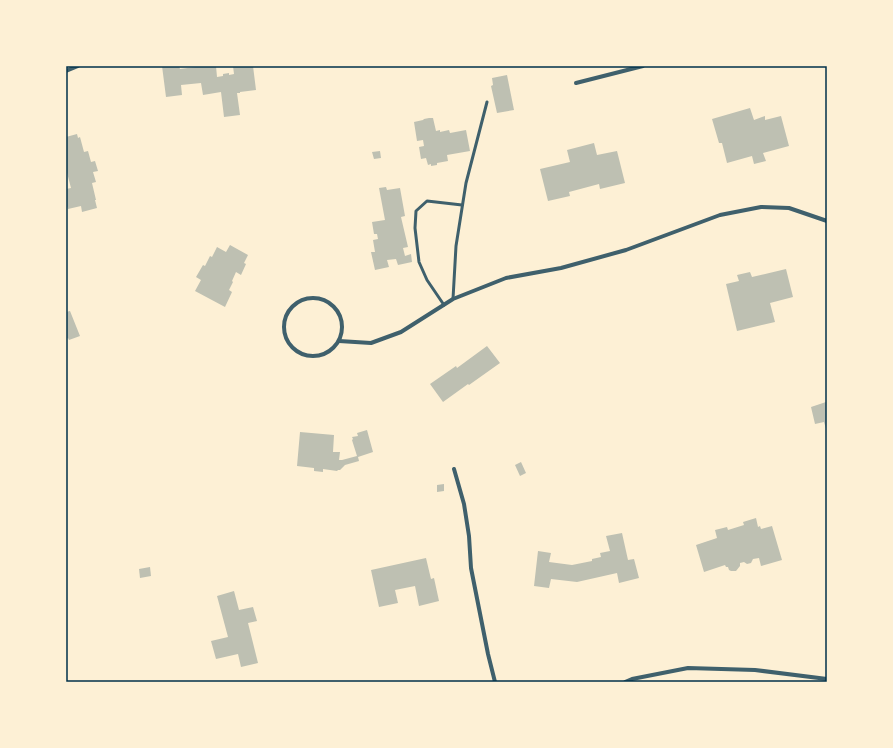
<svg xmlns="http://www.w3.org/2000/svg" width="893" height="748" viewBox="0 0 893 748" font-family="'Source Serif 4',serif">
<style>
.building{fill:#bec0b2}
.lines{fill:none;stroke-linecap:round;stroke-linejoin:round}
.service{stroke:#3f606c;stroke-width:3}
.minor{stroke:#3f606c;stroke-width:4}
.neatline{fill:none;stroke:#003049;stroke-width:1.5}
</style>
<rect width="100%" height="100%" fill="#fdf0d5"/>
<!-- building -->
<g class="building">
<path d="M 162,66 L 179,66 L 180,69 L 203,66 L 216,66 L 217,77 L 223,76 L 223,74 L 229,73 L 229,75 L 234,74 L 233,66 L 253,66 L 256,90 L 240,92 L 240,93 L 237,93 L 240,115 L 224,117 L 221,92 L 203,95 L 201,83 L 181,85 L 182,95 L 166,97 Z"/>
<path d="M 507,75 L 514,110 L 497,113 L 491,86 L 493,85 L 492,78 Z"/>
<path d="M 750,108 L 754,120 L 765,116 L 765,120 L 781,116 L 789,146 L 763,153 L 766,161 L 754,164 L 752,156 L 727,163 L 722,143 L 719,143 L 712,119 Z"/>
<path d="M 429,118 L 433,118 L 436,131 L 440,130 L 440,132 L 449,130 L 450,133 L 466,130 L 470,151 L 447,155 L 448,161 L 437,163 L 437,165 L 431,166 L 431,164 L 428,165 L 426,158 L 421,159 L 419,147 L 424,146 L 423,140 L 417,141 L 414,122 L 423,120 L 424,119 Z"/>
<path d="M 77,134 L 78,138 L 80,137 L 84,152 L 88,151 L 91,162 L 95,161 L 98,171 L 93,172 L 96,182 L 92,183 L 96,200 L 95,200 L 97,208 L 82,212 L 81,206 L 68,209 L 66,203 L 66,189 L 71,188 L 66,169 L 66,137 Z"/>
<path d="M 594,143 L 597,155 L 617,151 L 625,183 L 600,189 L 599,184 L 569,192 L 570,196 L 548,201 L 540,169 L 570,162 L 567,150 Z"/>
<path d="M 380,151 L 381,158 L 374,159 L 372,152 Z"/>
<path d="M 386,187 L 387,190 L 400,188 L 405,216 L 401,217 L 408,247 L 403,248 L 405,256 L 411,254 L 412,262 L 398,265 L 396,259 L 387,260 L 389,267 L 375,270 L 371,252 L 375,252 L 373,240 L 378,239 L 377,234 L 374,234 L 372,222 L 385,220 L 379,188 Z"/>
<path d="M 230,245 L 248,255 L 244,263 L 246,264 L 241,275 L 236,272 L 232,281 L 233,282 L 229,290 L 232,292 L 225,307 L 195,291 L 201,280 L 196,277 L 203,265 L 205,266 L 210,256 L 212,257 L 217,247 L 226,252 Z"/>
<path d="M 786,269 L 793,297 L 770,303 L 775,322 L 737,331 L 726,284 L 739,281 L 737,275 L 750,272 L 752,277 Z"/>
<path d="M 70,311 L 80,336 L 69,340 L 68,338 L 66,339 L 66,312 Z"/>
<path d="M 487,346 L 500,363 L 469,385 L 468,384 L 443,402 L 430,384 L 456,366 L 457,368 Z"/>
<path d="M 826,402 L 827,403 L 827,432 L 824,422 L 815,424 L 811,407 Z"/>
<path d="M 367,430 L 373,452 L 358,457 L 359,461 L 345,465 L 340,470 L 338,470 L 337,471 L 323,469 L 323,472 L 314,471 L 314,468 L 297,466 L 300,432 L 334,435 L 333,452 L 340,452 L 339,460 L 342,460 L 357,456 L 352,440 L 353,439 L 352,437 L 358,436 L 357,433 Z"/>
<path d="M 521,462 L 526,473 L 520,476 L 515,465 Z"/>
<path d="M 444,484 L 444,491 L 437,492 L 437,485 Z"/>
<path d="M 756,518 L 758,527 L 760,526 L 761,529 L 772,526 L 782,560 L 761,566 L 759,558 L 753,559 L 751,563 L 747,564 L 744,562 L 740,563 L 740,566 L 736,571 L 731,571 L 729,570 L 728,567 L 726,567 L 725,565 L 704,572 L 696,545 L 717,538 L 715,530 L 727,527 L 728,530 L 744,525 L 743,522 Z"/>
<path d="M 622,533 L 628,560 L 634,559 L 639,578 L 619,583 L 617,573 L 577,582 L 551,579 L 549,588 L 534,586 L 538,551 L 551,553 L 549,562 L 572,565 L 592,561 L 592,559 L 601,557 L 600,553 L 610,551 L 606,536 Z"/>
<path d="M 426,558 L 431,579 L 434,578 L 439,601 L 419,606 L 415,586 L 395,590 L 398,603 L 379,607 L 371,570 Z"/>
<path d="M 150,567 L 151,576 L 140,578 L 139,569 Z"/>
<path d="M 234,591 L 239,610 L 253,607 L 257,621 L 248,623 L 258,663 L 241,667 L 238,654 L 216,659 L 211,641 L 228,637 L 217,596 Z"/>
</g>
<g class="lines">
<!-- service -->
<g class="service">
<path d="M 453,299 L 456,246 L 466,183 L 487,102"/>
<path d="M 444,305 L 427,280 L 419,262 L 415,228 L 416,211 L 427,201 L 462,205"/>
</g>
<!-- minor -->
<g class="minor">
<path d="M 66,71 L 78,66"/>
<path d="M 576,83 L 643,66"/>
<circle cx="313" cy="327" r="29"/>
<path d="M 339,341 L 371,343 L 401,332 L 453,299 L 506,278 L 561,268 L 626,250 L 720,215 L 761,207 L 789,208 L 827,221"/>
<path d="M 454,469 L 464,504 L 469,536 L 471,568 L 488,654 L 495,682"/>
<path d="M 625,682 L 632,679 L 688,668 L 755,670 L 827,679"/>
</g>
</g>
<!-- border -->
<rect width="893" height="748" fill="none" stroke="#fdf0d5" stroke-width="134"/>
<rect x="67" y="67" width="759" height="614" class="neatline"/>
</svg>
